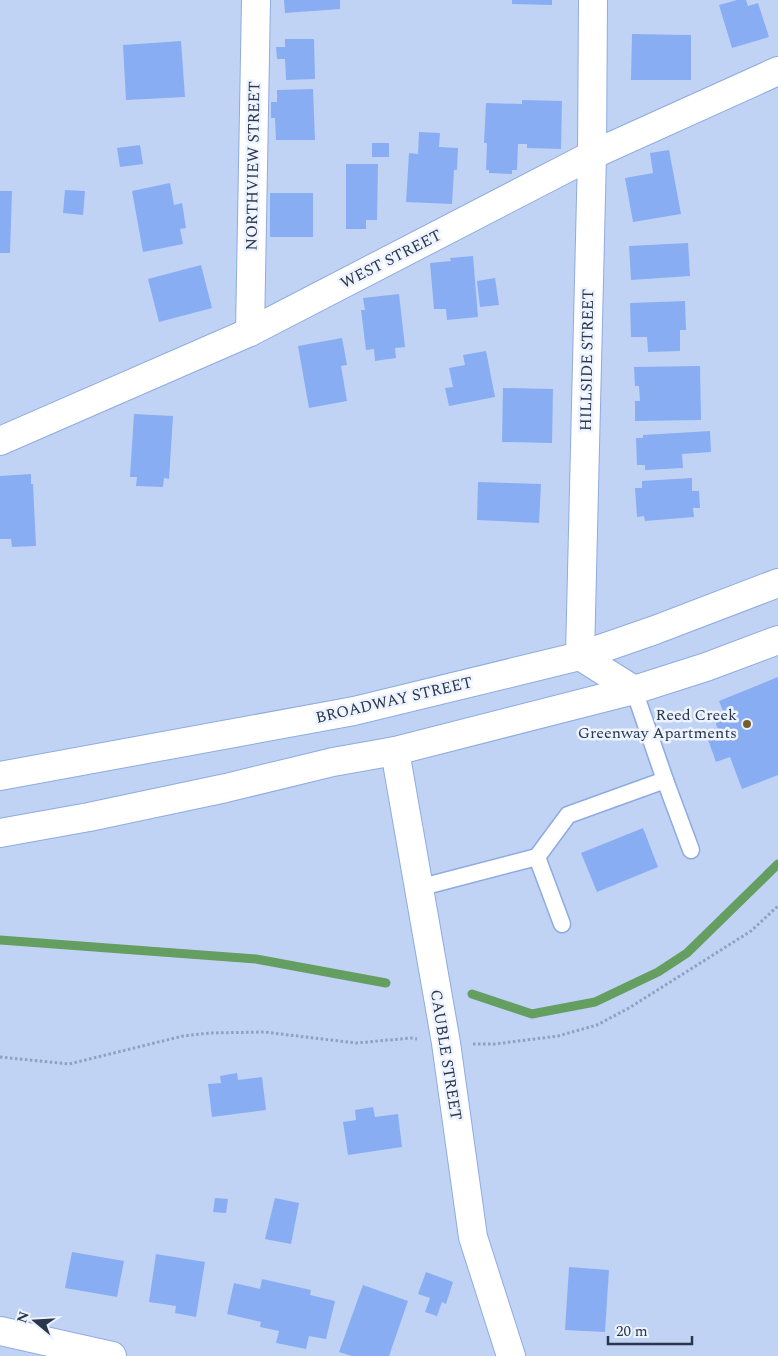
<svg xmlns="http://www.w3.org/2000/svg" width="778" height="1356" viewBox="0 0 778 1356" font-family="Spectral,serif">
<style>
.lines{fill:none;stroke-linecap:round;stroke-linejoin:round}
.stream{stroke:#649e60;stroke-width:9}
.building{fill:#89adf3}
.lane-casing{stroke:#8eabe0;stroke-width:19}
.street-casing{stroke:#8eabe0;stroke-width:30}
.secondary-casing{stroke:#8eabe0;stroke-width:30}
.path{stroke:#90a0be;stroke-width:3;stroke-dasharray:2.5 2.5;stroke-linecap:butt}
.lane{stroke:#fff;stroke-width:16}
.street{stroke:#fff;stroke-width:28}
.secondary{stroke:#fff;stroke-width:28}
.poi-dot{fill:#755d2d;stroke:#edf3ff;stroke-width:2}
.labels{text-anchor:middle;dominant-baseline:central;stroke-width:5;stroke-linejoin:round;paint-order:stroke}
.street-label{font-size:16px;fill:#2a364c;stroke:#edf3ff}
.poi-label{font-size:16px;fill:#2a364c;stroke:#edf3ff;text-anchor:end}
</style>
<rect width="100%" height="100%" fill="#c0d3f4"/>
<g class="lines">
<!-- stream -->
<g class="stream">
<path d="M 0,940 L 256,959 L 386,983"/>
<path d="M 472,994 L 532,1014 L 595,1002 L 658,972 L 687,953 L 778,864"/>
</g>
</g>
<!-- building -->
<g class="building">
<path d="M 284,0 L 340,0 L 340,9 L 285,13 Z"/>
<path d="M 512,0 L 552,0 L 552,5 L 512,4 Z"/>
<path d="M 737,0 L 746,0 L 748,6 L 758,3 L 769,37 L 732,48 L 719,5 Z"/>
<path d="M 632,34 L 691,35 L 691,80 L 631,80 Z"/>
<path d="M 285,39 L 314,39 L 315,79 L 286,80 L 285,59 L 277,59 L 276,47 L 285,47 Z"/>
<path d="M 181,41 L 185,97 L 126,100 L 123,45 Z"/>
<path d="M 313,89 L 315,140 L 276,140 L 275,118 L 271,118 L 271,102 L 277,102 L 277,90 Z"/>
<path d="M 522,100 L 562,101 L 561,149 L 527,148 L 527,144 L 518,144 L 517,170 L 512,170 L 512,174 L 489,173 L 489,170 L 486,170 L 487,143 L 484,143 L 486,103 L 522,104 Z"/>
<path d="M 419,132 L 440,133 L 439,147 L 458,148 L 457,170 L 454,170 L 452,204 L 406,202 L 409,153 L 418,154 Z"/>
<rect x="372" y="143" width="17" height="14"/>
<path d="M 140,145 L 143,164 L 120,167 L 117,148 Z"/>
<path d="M 669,150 L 681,214 L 633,222 L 625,178 L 653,173 L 650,153 Z"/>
<path d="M 346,164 L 378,164 L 377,220 L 366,220 L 366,229 L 346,229 Z"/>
<path d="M 170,183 L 174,205 L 182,203 L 186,228 L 180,229 L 183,244 L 143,252 L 132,191 Z"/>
<path d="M 65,190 L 85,191 L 83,215 L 63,213 Z"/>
<path d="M 0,191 L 12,191 L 10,253 L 0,253 Z"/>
<rect x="270" y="193" width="43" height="44"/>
<path d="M 688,243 L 690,276 L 631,280 L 629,246 Z"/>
<path d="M 473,256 L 478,317 L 447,320 L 446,309 L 434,309 L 430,263 L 451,261 L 450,258 Z"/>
<path d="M 201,265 L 212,308 L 159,322 L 148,279 Z"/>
<path d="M 495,278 L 499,305 L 480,307 L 477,281 Z"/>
<path d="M 399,294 L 405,347 L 395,348 L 396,358 L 375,361 L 374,349 L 366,350 L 361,310 L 365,310 L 363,298 Z"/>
<path d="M 685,301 L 686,330 L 680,330 L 680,351 L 648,352 L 647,337 L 631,337 L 630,303 Z"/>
<path d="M 342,338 L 347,365 L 341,366 L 347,401 L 309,408 L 298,346 Z"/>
<path d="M 486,351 L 495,397 L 449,406 L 445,388 L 453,387 L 449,368 L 465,365 L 463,355 Z"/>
<path d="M 700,366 L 701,420 L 635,421 L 635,401 L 640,401 L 639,386 L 635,386 L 634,367 Z"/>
<path d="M 503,388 L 553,389 L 552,443 L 502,442 Z"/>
<path d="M 134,414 L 173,416 L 169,479 L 164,478 L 163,487 L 136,486 L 137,477 L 130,477 Z"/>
<path d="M 710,431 L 711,452 L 682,454 L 683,468 L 645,470 L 645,465 L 637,465 L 636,438 L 643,438 L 643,435 Z"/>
<path d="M 31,474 L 31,484 L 33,484 L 36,546 L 12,547 L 11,539 L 0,539 L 0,476 Z"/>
<path d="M 692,478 L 692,491 L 699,491 L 700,508 L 693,508 L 694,517 L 645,521 L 644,516 L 637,517 L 635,488 L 642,488 L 642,481 Z"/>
<path d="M 478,482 L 541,484 L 539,523 L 477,520 Z"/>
<path d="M 778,677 L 778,775 L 742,789 L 730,757 L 716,762 L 707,737 L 719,733 L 713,715 L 723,711 L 719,701 Z"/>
<path d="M 643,828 L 658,867 L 597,892 L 581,853 Z"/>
<path d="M 237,1073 L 238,1080 L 262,1077 L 266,1110 L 212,1117 L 208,1084 L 221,1083 L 220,1076 Z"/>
<path d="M 373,1107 L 375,1117 L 398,1114 L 402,1147 L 348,1155 L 343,1122 L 356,1120 L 355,1110 Z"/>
<path d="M 215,1198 L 228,1199 L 226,1213 L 213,1212 Z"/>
<path d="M 275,1198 L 299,1203 L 291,1244 L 265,1239 Z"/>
<path d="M 72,1252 L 124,1261 L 117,1297 L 65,1288 Z"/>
<path d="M 156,1254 L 205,1262 L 196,1317 L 175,1313 L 176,1306 L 149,1302 Z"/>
<path d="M 569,1267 L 609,1270 L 605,1332 L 565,1330 Z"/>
<path d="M 426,1272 L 453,1282 L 446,1304 L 442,1302 L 437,1316 L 425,1312 L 430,1298 L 418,1294 Z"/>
<path d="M 262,1279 L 311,1290 L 310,1295 L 335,1301 L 326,1339 L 309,1336 L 306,1349 L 276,1343 L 279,1331 L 260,1327 L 261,1322 L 227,1314 L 234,1283 L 260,1289 Z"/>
<path d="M 363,1285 L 408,1301 L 389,1356 L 352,1356 L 339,1352 Z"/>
</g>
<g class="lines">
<!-- lane casing -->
<g class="lane-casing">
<g id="lane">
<path d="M 665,780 L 691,850"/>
<path d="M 537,857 L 562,924"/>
<path d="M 418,888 L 537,857 L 568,815 L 665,780 L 634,690"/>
</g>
</g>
<!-- street casing -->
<g class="street-casing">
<g id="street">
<path d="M 593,0 L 592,155 L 580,656 L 634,690"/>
<path d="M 250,332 L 256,0"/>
<path d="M 0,441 L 250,332 L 592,155 L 778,71"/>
<path d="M 395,751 L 446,1043 L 473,1237 L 511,1356"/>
<path d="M 0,1331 L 112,1356"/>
</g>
</g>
<!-- secondary casing -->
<g class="secondary-casing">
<g id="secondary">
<path d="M 0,776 L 354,711 L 580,656 L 655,630 L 778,583"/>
<path d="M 0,833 L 89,817 L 226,788 L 333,762 L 395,751 L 634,690 L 706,667 L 778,640"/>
</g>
</g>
<!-- path -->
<g class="path">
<path d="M 473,1044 L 495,1044 L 558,1036 L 597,1025 L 629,1008 L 751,931 L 778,906"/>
<path d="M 0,1057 L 69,1064 L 183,1036 L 210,1033 L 264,1032 L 356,1043 L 411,1038 L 417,1039"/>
</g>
<!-- lane -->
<use href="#lane" class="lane"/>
<!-- street -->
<use href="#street" class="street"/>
<!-- secondary -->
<use href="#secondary" class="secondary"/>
</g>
<!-- markers -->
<circle class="poi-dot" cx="747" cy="724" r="5"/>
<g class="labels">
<!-- street labels -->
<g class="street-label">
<text transform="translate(253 166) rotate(-89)">NORTHVIEW STREET</text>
<text transform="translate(391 259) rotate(-27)">WEST STREET</text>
<text transform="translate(587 360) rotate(-89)">HILLSIDE STREET</text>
<text transform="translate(394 700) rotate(-13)">BROADWAY STREET</text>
<text transform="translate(446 1055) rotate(81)">CAUBLE STREET</text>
</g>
<!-- poi labels -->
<g class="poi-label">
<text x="737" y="715">Reed Creek<tspan x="737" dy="18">Greenway Apartments</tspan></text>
</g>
</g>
<!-- north arrow -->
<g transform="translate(35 1321) rotate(288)" stroke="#edf3ff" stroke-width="4" paint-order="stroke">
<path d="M0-4L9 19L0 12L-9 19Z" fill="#2a364c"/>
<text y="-8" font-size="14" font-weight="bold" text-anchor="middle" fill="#2a364c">N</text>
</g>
<!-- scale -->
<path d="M608 1336v8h84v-8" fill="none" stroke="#2a364c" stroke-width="2.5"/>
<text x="616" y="1336" font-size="15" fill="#2a364c" stroke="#edf3ff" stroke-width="4" paint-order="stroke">20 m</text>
</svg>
